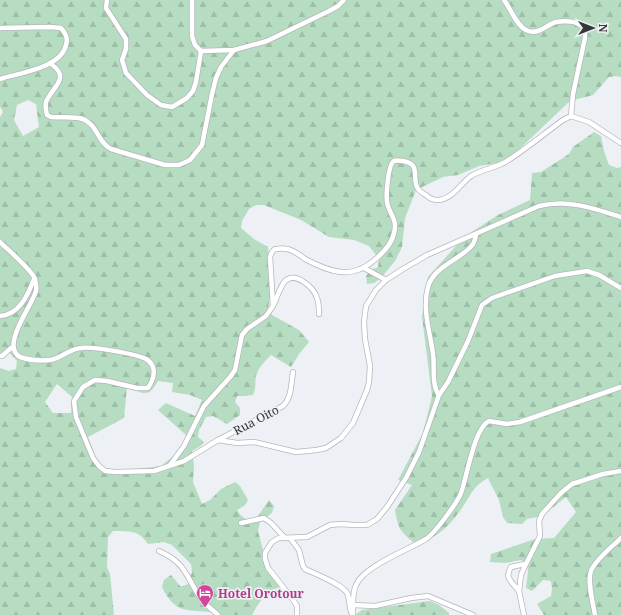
<svg xmlns="http://www.w3.org/2000/svg" width="621" height="615" viewBox="0 0 621 615" font-family="'Noto Serif',serif">
<style>
.forest{fill:url(#forest-firs);fill-rule:evenodd}
.lines{fill:none;stroke-linecap:round;stroke-linejoin:round}
.street-casing{stroke:#b4b6bc;stroke-width:6}
.street{stroke:#fff;stroke-width:4.5}
.labels{text-anchor:middle;dominant-baseline:central;stroke-width:3.5;stroke-linejoin:round;paint-order:stroke}
.street-label{font-size:12px;fill:#363739;stroke:#edf0f5}
.hotel-label{font-size:12px;font-weight:bold;fill:#b23c85;stroke:#edf0f5;text-anchor:start}
</style>
<defs>
<pattern id="forest-firs" width="22" height="20" patternUnits="userSpaceOnUse"><rect width="22" height="20" fill="#b6ddc2"/><path d="M5 1l3.5 6h-7zM16 11l3.5 6h-7z" fill="#9dbea7"/></pattern>
</defs>
<rect width="100%" height="100%" fill="#edf0f5"/>
<!-- forest -->
<g class="forest">
<path d="M 0,0 L 621,0 L 621,77 L 616,76 L 609,77 L 593,95 L 570,101 L 510,158 L 503,162 L 479,166 L 458,175 L 443,177 L 416,190 L 405,218 L 402,247 L 395,261 L 381,278 L 374,283 L 367,284 L 366,276 L 371,270 L 378,267 L 379,259 L 369,246 L 354,240 L 329,237 L 301,220 L 264,205 L 256,205 L 249,209 L 242,221 L 241,228 L 254,239 L 268,247 L 271,293 L 268,308 L 272,315 L 299,330 L 309,342 L 299,354 L 291,367 L 271,355 C 266,360 260,366 257,373 C 254,380 257,387 253,395 L 245,396 L 237,396 L 235,402 L 240,408 L 240,415 L 227,424 L 213,416 L 206,417 L 199,430 L 198,437 L 204,442 L 199,447 L 192,451 L 194,465 L 193,482 L 202,504 L 210,500 L 221,489 L 235,482 L 240,486 L 248,500 L 244,506 L 237,510 C 242,518 246,521 256,519 L 269,500 L 274,506 L 272,513 L 260,522 L 258,531 L 263,550 L 263,557 L 280,587 C 266,591 258,603 252,615 L 214,615 L 213,612 C 187,610 175,614 162,587 L 164,580 L 171,575 L 181,587 L 188,584 L 192,572 L 191,564 L 172,545 L 164,542 L 148,544 C 138,529 129,532 113,531 L 108,537 L 107,567 L 110,574 L 114,615 L 0,615 L 0,368 L 9,371 L 16,369 L 17,361 L 7,350 L 2,353 L 0,353 L 0,117 L 3,112 L 0,106 ZM 28,100 L 36,104 L 39,127 L 23,136 L 14,120 L 17,105 ZM 158,381 L 173,383 L 172,392 L 190,395 L 202,400 L 195,416 L 166,403 L 158,410 L 186,435 L 183,443 L 177,453 L 161,466 L 112,472 L 102,468 L 97,461 L 88,437 L 124,418 L 127,387 C 143,394 149,398 158,381 ZM 57,384 L 72,397 L 71,413 L 53,413 L 45,402 Z"/>
<path d="M 594,132 L 601,136 L 604,151 L 609,165 L 617,168 L 621,167 L 621,615 L 544,615 L 537,604 L 551,596 L 552,589 L 551,581 L 543,580 L 532,591 L 526,588 L 528,571 L 527,564 L 521,560 L 505,563 L 490,562 L 491,554 L 535,539 L 554,538 L 576,512 L 566,497 L 542,516 L 527,519 L 522,524 L 507,523 L 503,517 L 499,500 L 488,478 C 473,486 471,495 462,508 C 450,525 435,542 413,542 C 400,531 398,528 395,510 L 412,485 L 398,480 L 423,433 L 432,396 L 422,317 L 425,292 L 428,277 L 464,237 L 498,215 L 530,200 L 532,173 L 541,172 L 569,154 L 573,147 Z"/>
<path d="M 430,601 L 439,605 L 449,613 L 449,615 L 355,615 L 362,610 Z"/>
</g>
<g class="lines">
<!-- street casing -->
<g class="street-casing">
<g id="street">
<path d="M 107,0 L 106,8 L 126,39 L 126,49 L 122,60 L 126,73 L 147,95 L 161,105 L 172,107 L 187,98 L 193,91 L 196,82 L 201,51"/>
<path d="M 192,0 L 192,36 L 195,45 L 201,51 L 234,50 L 267,41 L 329,11 L 338,6 L 344,0"/>
<path d="M 504,0 C 511,9 516,25 526,30 C 538,36 546,25 556,22 C 562,21 568,21 574,22 C 579,24 582,26 585,29 L 585,38 L 573,94 L 571,116"/>
<path d="M 0,28 L 50,27 L 61,28 C 66,34 68,38 66,45 C 61,68 19,73 0,79"/>
<path d="M 51,64 C 71,78 53,86 46,102 C 45,106 46,111 47,115 L 51,117 C 61,118 74,116 83,119 C 97,124 98,143 111,149 L 165,165 L 179,165 L 190,160 L 202,145 L 212,94 L 216,78 L 221,67 L 234,50"/>
<path d="M 0,242 C 8,250 32,270 35,279 C 36,283 37,287 36,291 C 32,306 0,346 20,357 C 29,360 40,361 50,360 C 60,359 69,349 81,348 C 92,346 136,354 146,359 C 158,366 154,379 148,388 L 137,388 L 107,381 L 95,380 L 83,387 L 74,401 L 76,417 L 93,458 L 99,466 L 105,471 L 116,472 L 154,471 L 184,461 L 218,440 L 237,443 L 254,442 L 296,452 L 317,450 L 326,448 L 341,438 L 353,423 L 367,390 L 369,382 L 370,366 L 365,339 L 364,322 L 366,306 L 376,290 L 386,280 L 403,269 L 427,255 L 539,206 C 568,199 593,208 621,217"/>
<path d="M 364,268 L 386,280"/>
<path d="M 274,304 C 277,297 280,287 285,281 C 296,271 314,288 317,298 C 319,303 319,309 319,314"/>
<path d="M 0,316 C 19,315 28,295 34,279"/>
<path d="M 0,356 L 2,356 L 11,348"/>
<path d="M 439,395 C 431,384 435,368 433,354 C 430,332 422,309 428,287 C 434,265 463,259 473,244 C 475,241 475,238 476,235"/>
<path d="M 218,440 L 283,406 C 292,397 291,384 293,372"/>
<path d="M 170,465 L 184,446 L 204,406 L 231,376 L 235,370 L 242,335 L 247,329 L 266,316 L 273,306 L 270,257 L 272,252 L 275,249 C 279,249 283,248 287,249 C 293,250 300,255 305,259 C 328,271 350,280 372,262 C 381,255 392,244 394,233 C 398,219 389,214 387,202 C 386,195 388,164 394,161 C 397,160 400,161 403,161 C 421,164 412,176 417,187 C 419,191 422,193 426,195 C 429,198 433,200 437,200 C 452,200 460,184 471,176 C 482,169 496,168 507,161 C 526,149 545,133 563,120 L 571,116 L 589,122 L 621,143"/>
<path d="M 241,523 L 264,518 L 271,523 L 285,538"/>
<path d="M 290,538 L 299,550 L 303,566 L 305,569 C 315,574 345,585 348,595 C 350,602 349,608 352,614"/>
<path d="M 159,551 C 186,563 185,575 200,597 C 204,604 212,609 218,615"/>
<path d="M 519,591 C 512,582 504,578 511,567 L 525,564"/>
<path d="M 353,605 L 375,606 L 411,598 L 428,596 L 473,615"/>
<path d="M 297,615 L 297,606 L 294,601 L 268,568 L 265,559 L 265,553 L 268,548 L 272,542 L 279,538 L 307,537 L 330,525 L 341,524 L 354,525 L 367,525 L 377,519 L 387,507 L 406,478 L 419,452 L 439,395 L 448,382 L 468,341 L 482,305 L 492,298 L 555,276 L 587,271 L 599,275 L 621,288"/>
<path d="M 353,615 C 353,606 352,593 356,585 C 364,566 408,550 426,539 C 435,533 457,503 461,493 C 467,477 474,428 489,421 L 507,424 L 520,422 L 621,387"/>
<path d="M 524,615 L 519,591 L 521,575 L 524,568 L 540,536 L 539,521 L 542,514 L 561,493 L 572,484 L 603,474 L 621,471"/>
<path d="M 595,615 C 593,603 587,581 591,571 C 595,560 613,546 621,538"/>
</g>
</g>
<!-- street -->
<use href="#street" class="street"/>
</g>
<!-- icons -->
<defs>
<g id="hotel-pin" transform="scale(0.9)"><path d="M0 17L-7.5 6A9.5 9.5 0 1 1 7.5 6Z" fill="#d1479c" stroke="#edf0f5"/><path d="M-6-4.5h1.5V1H6V5H4.5V3h-9V5H-6ZM-4 0a1.8 1.8 0 1 1 3.6 0ZM.5 0V-2.5h3Q6-2.5 6 0Z" fill="#fff"/></g>
</defs>
<g fill-rule="evenodd">
<use href="#hotel-pin" x="205" y="593"/>
</g>
<g class="labels">
<!-- street labels -->
<g class="street-label">
<text transform="translate(256 420) rotate(-28)">Rua Oito</text>
</g>
<!-- hotel labels -->
<g class="hotel-label">
<text x="218" y="593">Hotel Orotour</text>
</g>
</g>
<!-- north arrow -->
<g transform="translate(593 28) rotate(90)" stroke="#edf0f5" stroke-width="3" paint-order="stroke">
<path d="M0-3L7 15L0 10L-7 15Z" fill="#363739"/>
<text y="-6" font-size="11" font-weight="bold" text-anchor="middle" fill="#363739">N</text>
</g>
</svg>
